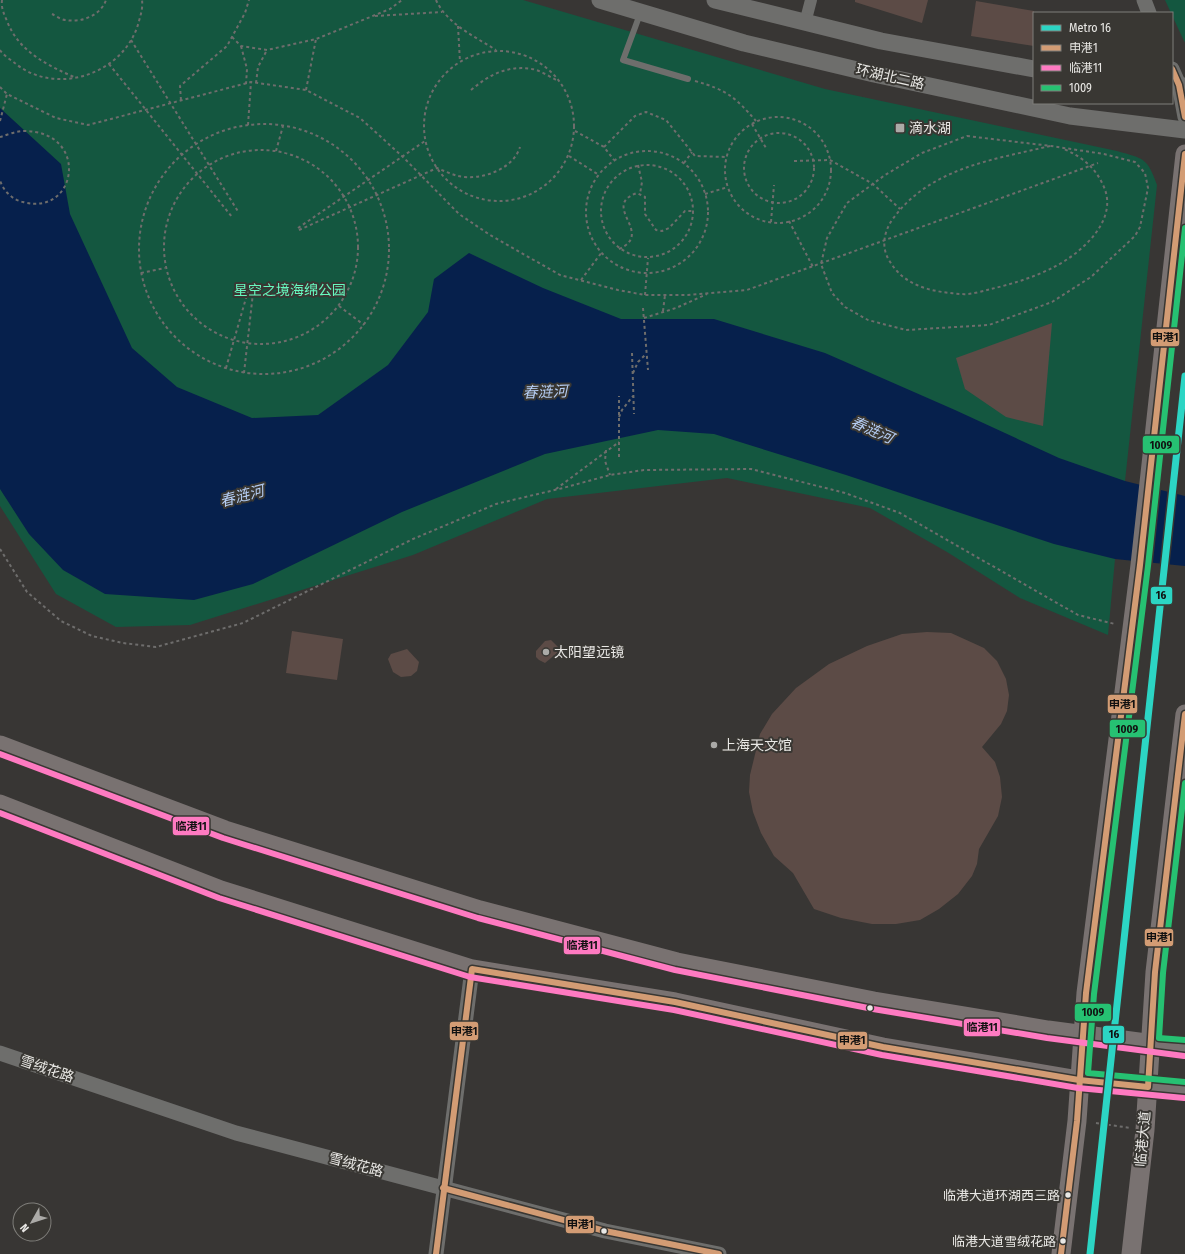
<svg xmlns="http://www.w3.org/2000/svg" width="1185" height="1254" viewBox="0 0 1185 1254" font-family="'Fira Sans Condensed','Noto Sans SC',sans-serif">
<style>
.green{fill:#145740}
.water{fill:#06204c}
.building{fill:#5c4b46}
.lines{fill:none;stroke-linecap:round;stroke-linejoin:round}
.path{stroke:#6e6d6c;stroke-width:2;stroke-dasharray:3 3;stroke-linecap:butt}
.service{stroke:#6e6e6c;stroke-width:6}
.minor{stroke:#6e6e6c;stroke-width:12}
.tertiary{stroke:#6e6e6c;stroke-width:15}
.secondary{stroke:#6e6e6c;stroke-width:17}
.primary{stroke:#797271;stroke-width:19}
.bus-1-casing{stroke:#393733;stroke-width:9}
.bus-2-casing{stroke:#393733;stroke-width:9}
.bus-3-casing{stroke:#393733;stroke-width:9}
.bus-1{stroke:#d39c74;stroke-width:6}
.bus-2{stroke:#fe7ac1;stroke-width:6}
.bus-3{stroke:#26c172;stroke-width:6}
.metro-1-casing{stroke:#393733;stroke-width:10}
.metro-1{stroke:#2cd5c4;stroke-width:7}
.poi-dot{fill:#abaaa7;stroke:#393733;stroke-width:1.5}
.bus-dot{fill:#e9e8e5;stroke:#393733;stroke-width:1.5}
.labels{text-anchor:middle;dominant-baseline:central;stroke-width:4;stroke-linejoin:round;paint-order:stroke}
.bus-label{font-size:13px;fill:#e9e8e5;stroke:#393733;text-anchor:end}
.street-label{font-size:14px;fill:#e9e8e5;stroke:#393733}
.poi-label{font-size:14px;fill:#e9e8e5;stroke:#393733;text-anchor:start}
.park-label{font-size:14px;fill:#67f9bf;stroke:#393733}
.water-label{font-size:15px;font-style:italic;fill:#b4ccf2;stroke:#393733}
.line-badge{stroke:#393733;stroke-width:1.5}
.pale-badge-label{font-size:11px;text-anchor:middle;font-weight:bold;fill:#111}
</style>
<rect width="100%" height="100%" fill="#383634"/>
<!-- green -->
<g class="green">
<path d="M 0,0 L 523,0 L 825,89 L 1117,151 C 1144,159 1147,157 1157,185 L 1125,481 L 1115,559 L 1108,635 L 1020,598 L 947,552 L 870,508 L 727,478 L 547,499 L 413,555 L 190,625 L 116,627 L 56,594 L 0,506 Z"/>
<path d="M 1165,0 L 1185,0 L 1185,42 L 1184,41 Z"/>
</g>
<!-- water -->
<path class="water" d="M 0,108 L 61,164 L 70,214 L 132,348 L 177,387 L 252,418 L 318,415 L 388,365 L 428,312 L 434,279 L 469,253 L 543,288 L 621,319 L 714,319 L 825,353 L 955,410 L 1059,458 L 1125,481 L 1185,496 L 1185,566 L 1115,559 L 1054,544 L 846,475 L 714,434 L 658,430 L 545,454 L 402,512 L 253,584 L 194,600 L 105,594 L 63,570 L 29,534 L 0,489 Z"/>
<!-- building -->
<g class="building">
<path d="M 855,0 L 928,0 L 922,23 L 855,2 Z"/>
<path d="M 976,1 L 1034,11 L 1034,46 L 971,36 Z"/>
<path d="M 1052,323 L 1043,426 L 1006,417 L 965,389 L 956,358 Z"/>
<path d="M 292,631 L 343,639 L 337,680 L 286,673 Z"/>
<path d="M 927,632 L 951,633 L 984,648 L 997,661 L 1006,679 L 1009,695 L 1007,711 L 1001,724 L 982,747 L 995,762 L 1000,777 L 1002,797 L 998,816 L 979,849 L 977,864 L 972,876 L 958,894 L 939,909 L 920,920 L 896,924 L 872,924 L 841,918 L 814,909 L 793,873 L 774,856 L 761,833 L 753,812 L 749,792 L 750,775 L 760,734 L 772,714 L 796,688 L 829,664 L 867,646 L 902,634 Z"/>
<path d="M 551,640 L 558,647 L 557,653 L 545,663 L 539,660 L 536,657 L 536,651 L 545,641 Z"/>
<path d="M 407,649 L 419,662 L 417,671 L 411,676 L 401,677 L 393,672 L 388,659 L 391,654 Z"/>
</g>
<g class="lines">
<!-- path -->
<g class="path">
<path d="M 2,0 C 1,8 4,14 7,21 C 19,52 47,65 76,78"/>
<path d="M 436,0 C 447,24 474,36 496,50"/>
<path d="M 52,14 C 56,16 61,20 66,20 C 82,23 101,15 106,0"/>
<path d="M 375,16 L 442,12"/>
<path d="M 458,26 L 460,62"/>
<path d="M 232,37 L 241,46 L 267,50 L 316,39 L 390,9 L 402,0"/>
<path d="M 131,40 L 239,213"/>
<path d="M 241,46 L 247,69 L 246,84"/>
<path d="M 0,50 C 4,56 11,60 16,64 C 58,97 126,73 139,21 C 141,14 143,7 142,0"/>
<circle cx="499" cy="126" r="75"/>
<path d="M 109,64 L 232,217"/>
<path d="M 695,81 C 727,90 735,97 756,121"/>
<path d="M 256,83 L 258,67 L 267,50"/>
<path d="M 0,87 L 7,94 L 56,118 L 88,125 L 251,82 L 306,90 L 360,118 L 403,157 L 459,214 L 490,235 L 560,275 L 618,290 L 645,295 L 688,295 L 747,290 L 1098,163"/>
<path d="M 306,90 L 316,39"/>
<path d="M 471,90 C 489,75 507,65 532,69 C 540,70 550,77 558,81"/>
<path d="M 181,100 L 180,86 L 227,46 L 245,13 L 249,0"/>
<circle cx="778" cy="170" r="53"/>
<path d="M 0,121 L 7,94"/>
<circle cx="264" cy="249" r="125"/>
<path d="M 752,124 L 766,148"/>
<path d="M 248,125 L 251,82"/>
<path d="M 575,131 L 604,147 L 614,160"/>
<circle cx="779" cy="168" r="35"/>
<path d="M 967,136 L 1051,146 L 1104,154 L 1135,162 L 1145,173 L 1148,188 L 1140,227 L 1135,236 L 1091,277 L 1052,302 L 989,325 L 906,330 L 868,320 L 845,307 L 832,293 L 821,264 L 827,238 L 847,203 L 885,175 L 922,153 Z"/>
<path d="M 0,137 C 7,135 16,131 24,131 C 90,131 78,217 23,202 C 13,200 3,191 0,180"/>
<path d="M 1050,146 C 992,160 929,168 892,220 C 884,232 881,247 889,260 C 904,287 933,292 961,294 C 971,295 982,291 991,289 C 1012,284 1035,277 1054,267 C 1082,253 1120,219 1103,185 C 1095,167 1082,157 1064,149"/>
<path d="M 604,147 L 635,116 L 646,112 L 666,120 L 695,156 L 727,157"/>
<circle cx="261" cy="247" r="97"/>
<path d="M 276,151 L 283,126"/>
<circle cx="647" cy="212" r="61"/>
<path d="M 569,156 L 599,175"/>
<path d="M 794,161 L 830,160 L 873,184 L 900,209"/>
<path d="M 684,163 L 692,152"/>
<circle cx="647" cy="211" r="46"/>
<path d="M 638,165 L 642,182 L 640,194"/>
<path d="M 705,194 L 728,187"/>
<path d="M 789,221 L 813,267"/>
<path d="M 771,222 L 774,185"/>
<path d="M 298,228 L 425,141"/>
<path d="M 299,230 L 437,168 C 444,171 451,174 458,176 C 480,181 513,170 520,147"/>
<path d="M 619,249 C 655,233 600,206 637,193 L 645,197 L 645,214 L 656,230 L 662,231 L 669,228 L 685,211 L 693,211"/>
<path d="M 141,273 L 165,268"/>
<path d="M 581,280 L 602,252"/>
<path d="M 645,295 L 648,258"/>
<path d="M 339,306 L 364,325"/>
<path d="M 643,308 L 648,370"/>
<path d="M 663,311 L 665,295"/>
<path d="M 644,318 L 676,308 L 707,294"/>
<path d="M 632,353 L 634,414"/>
<path d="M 226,368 L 248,291"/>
<path d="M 244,373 L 253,293"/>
<path d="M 633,373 L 638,362 L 646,354"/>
<path d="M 619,417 L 622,410 L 633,396"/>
<path d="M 606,450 L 605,461 L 610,475"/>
<path d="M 619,457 L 619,396"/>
<path d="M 556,489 L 619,442"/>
<path d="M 0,549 L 27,592 L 61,621 L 92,636 L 123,643 L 156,647 L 243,623 L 413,539 L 496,504 L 563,488 L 610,475 L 644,470 L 751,469 L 845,493 L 900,513 L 1078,615 L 1115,624"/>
<path d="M 1096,1123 L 1131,1128"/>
</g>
<!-- service -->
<path class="service" d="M 640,14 L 623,60 L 688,79"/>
<!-- minor -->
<path class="minor" d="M 805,23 L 811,0"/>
<!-- tertiary -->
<g class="tertiary">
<path d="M 1144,0 L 1149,13"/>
<path d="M 1172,69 L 1179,85 L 1185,117"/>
<path d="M 0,1053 L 236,1133 L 605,1231 L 719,1254"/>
<path d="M 436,1254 L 472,969"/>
</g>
<!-- secondary -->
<g class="secondary">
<path d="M 600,0 L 744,43 L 874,74 L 1070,116 L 1185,130"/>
<path d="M 715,0 L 881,41 L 1034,69"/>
<path d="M 1172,85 L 1185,86"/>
</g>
<!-- primary -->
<g class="primary">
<path d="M 0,745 L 225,830 L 480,910 L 677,962 L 874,1001 L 1048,1030 L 1185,1048"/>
<path d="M 0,804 L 221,890 L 472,969 L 675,1002 L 883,1047 L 1079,1080 L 1185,1090"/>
<path d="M 1061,1254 L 1077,1121 L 1086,993 L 1140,565 L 1185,154"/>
<path d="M 1131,1254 L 1145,1130 L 1155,972 L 1185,714"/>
</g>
<!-- bus-1 casing -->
<g class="bus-1-casing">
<g id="bus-1">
<path d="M 1172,69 L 1179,85 L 1185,117"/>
<path d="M 443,1188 L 605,1231 L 719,1254"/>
<path d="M 436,1254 L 472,969 L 675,1002 L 883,1047 L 1079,1080 L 1148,1087 L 1155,972 L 1185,714"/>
<path d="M 1061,1254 L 1077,1121 L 1086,993 L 1140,565 L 1185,154"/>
</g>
</g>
<!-- bus-2 casing -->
<g class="bus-2-casing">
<g id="bus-2">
<path d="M 0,754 L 223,838 L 478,918 L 675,970 L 873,1009 L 1047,1038 L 1184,1056"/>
<path d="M 0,813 L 219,898 L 470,977 L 674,1010 L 882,1055 L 1078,1088 L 1184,1098"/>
</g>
</g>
<!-- bus-3 casing -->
<g class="bus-3-casing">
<g id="bus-3">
<path d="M 1185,228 L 1148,566 L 1094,994 L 1088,1073 L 1185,1082"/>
<path d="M 1185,783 L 1163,973 L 1159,1038 L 1185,1040"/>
</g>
</g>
<!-- bus-1 -->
<use href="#bus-1" class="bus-1"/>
<!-- bus-2 -->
<use href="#bus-2" class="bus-2"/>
<!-- bus-3 -->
<use href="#bus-3" class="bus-3"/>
<!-- metro-1 casing -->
<g class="metro-1-casing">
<path id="metro-1" d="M 1090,1254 L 1185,376"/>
</g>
<!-- metro-1 -->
<use href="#metro-1" class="metro-1"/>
</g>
<!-- markers -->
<g class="poi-dot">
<rect x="895" y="123" width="10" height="10" rx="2"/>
<circle cx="546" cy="652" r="4"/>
<circle cx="714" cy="745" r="4"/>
</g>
<g class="bus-dot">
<circle cx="870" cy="1008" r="3.5"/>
<circle cx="1068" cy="1195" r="3.5"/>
<circle cx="604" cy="1231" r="3.5"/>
<circle cx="1063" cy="1241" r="3.5"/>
</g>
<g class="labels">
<!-- bus labels -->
<g class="bus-label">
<text x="1060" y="1195">临港大道环湖西三路</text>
<text x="1056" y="1241">临港大道雪绒花路</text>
</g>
<!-- street labels -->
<g class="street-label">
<text transform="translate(890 77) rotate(13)">环湖北二路</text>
<text transform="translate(47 1069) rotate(19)">雪绒花路</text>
<text transform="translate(1143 1139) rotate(-85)">临港大道</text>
<text transform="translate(356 1165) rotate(15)">雪绒花路</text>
</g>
<!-- poi labels -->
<g class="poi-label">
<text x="909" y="128">滴水湖</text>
<text x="554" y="652">太阳望远镜</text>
<text x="722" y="745">上海天文馆</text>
</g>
<!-- park labels -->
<g class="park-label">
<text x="290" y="290">星空之境海绵公园</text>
</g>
<!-- water labels -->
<g class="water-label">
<text transform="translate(545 392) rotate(-2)">春涟河</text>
<text transform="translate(872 430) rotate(24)">春涟河</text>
<text transform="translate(242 496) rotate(-15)">春涟河</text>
</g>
</g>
<g class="line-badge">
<rect x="1150" y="328" width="30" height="19" rx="4" fill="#d39c74"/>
<rect x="1142" y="435" width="38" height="19" rx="4" fill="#26c172"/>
<rect x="1150" y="586" width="23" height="19" rx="4" fill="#2cd5c4"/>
<rect x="1107" y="694" width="31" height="20" rx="4" fill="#d39c74"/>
<rect x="1109" y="719" width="37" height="19" rx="4" fill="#26c172"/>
<rect x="172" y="816" width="38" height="20" rx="4" fill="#fe7ac1"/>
<rect x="1144" y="928" width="30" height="19" rx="4" fill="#d39c74"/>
<rect x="563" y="936" width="38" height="19" rx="4" fill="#fe7ac1"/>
<rect x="1074" y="1003" width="38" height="19" rx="4" fill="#26c172"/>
<rect x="963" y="1018" width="38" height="19" rx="4" fill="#fe7ac1"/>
<rect x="449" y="1021" width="30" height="20" rx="4" fill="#d39c74"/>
<rect x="1102" y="1025" width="23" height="19" rx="4" fill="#2cd5c4"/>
<rect x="837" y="1031" width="31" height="19" rx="4" fill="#d39c74"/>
<rect x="565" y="1215" width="30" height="19" rx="4" fill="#d39c74"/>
</g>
<g class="pale-badge-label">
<text x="1165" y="341">申港1</text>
<text x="1161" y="449">1009</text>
<text x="1161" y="599">16</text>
<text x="1122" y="708">申港1</text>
<text x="1127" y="733">1009</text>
<text x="191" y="830">临港11</text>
<text x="1159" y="941">申港1</text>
<text x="582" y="949">临港11</text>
<text x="1093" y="1016">1009</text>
<text x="982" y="1031">临港11</text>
<text x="464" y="1035">申港1</text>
<text x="1114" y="1038">16</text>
<text x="852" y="1044">申港1</text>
<text x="580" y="1228">申港1</text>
</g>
<!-- legend -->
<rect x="1033" y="12" width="140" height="92" fill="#393733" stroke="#7f7e7a"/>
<rect x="1041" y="25" width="20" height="6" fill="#2cd5c4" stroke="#7f7e7a"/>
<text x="1069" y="32" font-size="12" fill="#e9e8e5">Metro 16</text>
<rect x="1041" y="45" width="20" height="6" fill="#d39c74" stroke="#7f7e7a"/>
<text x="1069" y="52" font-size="12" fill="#e9e8e5">申港1</text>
<rect x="1041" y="65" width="20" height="6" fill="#fe7ac1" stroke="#7f7e7a"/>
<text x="1069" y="72" font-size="12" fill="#e9e8e5">临港11</text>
<rect x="1041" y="85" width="20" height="6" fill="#26c172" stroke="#7f7e7a"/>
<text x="1069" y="92" font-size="12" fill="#e9e8e5">1009</text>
<!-- north arrow -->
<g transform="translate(32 1222) rotate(231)"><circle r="19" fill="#393733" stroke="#7f7e7a"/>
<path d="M0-3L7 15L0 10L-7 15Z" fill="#abaaa7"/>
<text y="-6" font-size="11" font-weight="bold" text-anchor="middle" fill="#e9e8e5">N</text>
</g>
</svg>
